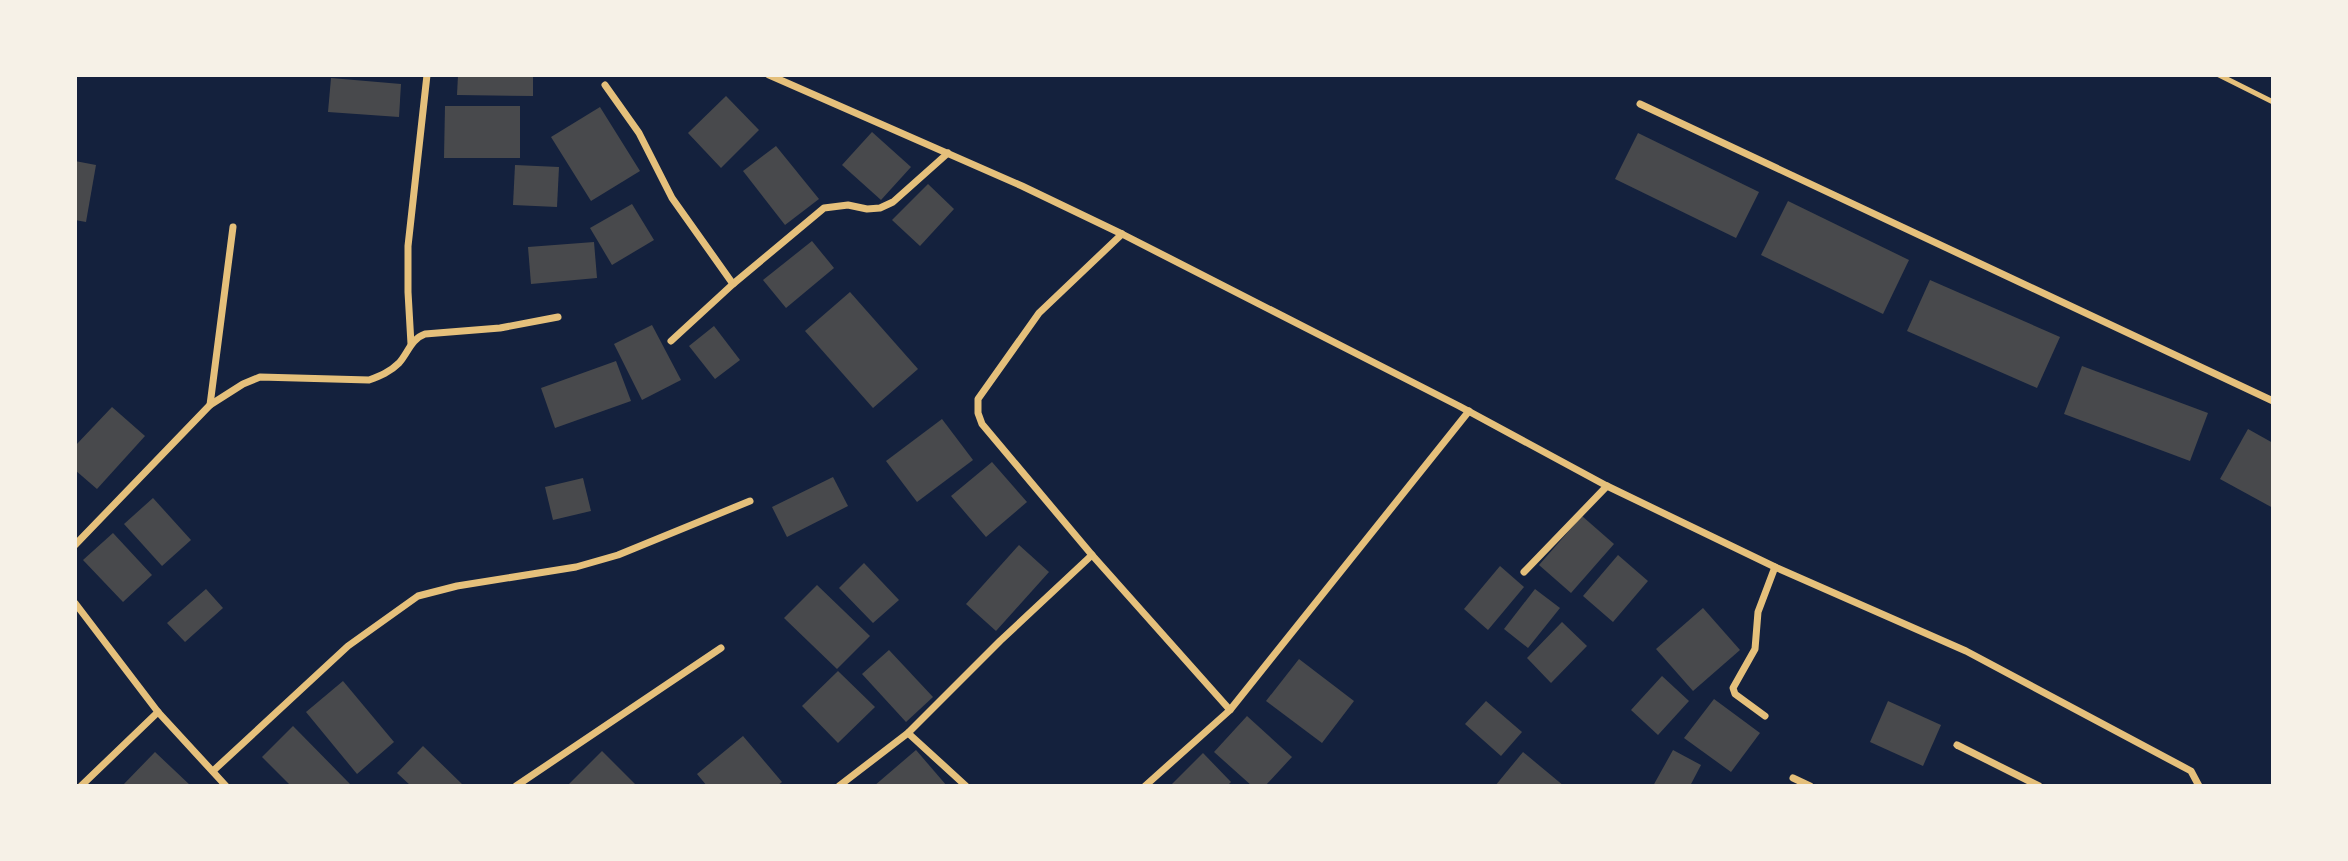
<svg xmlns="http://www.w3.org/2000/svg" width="2348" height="861" viewBox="0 0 2348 861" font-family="Figtree,sans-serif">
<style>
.building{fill:#48494c}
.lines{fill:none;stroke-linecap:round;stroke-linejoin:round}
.service{stroke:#e5c07b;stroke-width:5}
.minor{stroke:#e5c07b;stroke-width:7}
</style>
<rect width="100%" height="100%" fill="#14213d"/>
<!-- building -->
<g class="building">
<path d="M 458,75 L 533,75 L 533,96 L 457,95 Z"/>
<path d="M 331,78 L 401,84 L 399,117 L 328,112 Z"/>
<path d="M 726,96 L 759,130 L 721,168 L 688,133 Z"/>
<path d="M 445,106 L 520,106 L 520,158 L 444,158 Z"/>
<path d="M 600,107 L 640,171 L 591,201 L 551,137 Z"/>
<path d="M 872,132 L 911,167 L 881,200 L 842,165 Z"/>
<path d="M 1638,133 L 1759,192 L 1736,238 L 1615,179 Z"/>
<path d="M 776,146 L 819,199 L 785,225 L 743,171 Z"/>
<path d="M 75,161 L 96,165 L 86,222 L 75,220 Z"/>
<path d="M 515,165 L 559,167 L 557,207 L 513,205 Z"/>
<path d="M 928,184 L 954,209 L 920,246 L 892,220 Z"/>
<path d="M 1788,201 L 1909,260 L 1883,314 L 1761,255 Z"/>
<path d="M 632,204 L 654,240 L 612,265 L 590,228 Z"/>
<path d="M 812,241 L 834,268 L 786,308 L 763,280 Z"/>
<path d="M 594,242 L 597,278 L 531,284 L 528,247 Z"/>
<path d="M 1930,280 L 2060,337 L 2037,388 L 1907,331 Z"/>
<path d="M 850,292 L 918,369 L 873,408 L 805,331 Z"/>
<path d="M 652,325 L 681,380 L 642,400 L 614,344 Z"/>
<path d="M 714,326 L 740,360 L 715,379 L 689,346 Z"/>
<path d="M 616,361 L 631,401 L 555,428 L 541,388 Z"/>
<path d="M 2082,366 L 2208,413 L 2190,461 L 2064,414 Z"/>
<path d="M 112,407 L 145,436 L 97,489 L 75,470 L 75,446 Z"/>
<path d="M 942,419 L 973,460 L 917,502 L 886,461 Z"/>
<path d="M 2248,429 L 2273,443 L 2273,508 L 2220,479 Z"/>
<path d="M 992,462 L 1027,502 L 986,537 L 951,496 Z"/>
<path d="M 833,477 L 848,506 L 787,537 L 772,507 Z"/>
<path d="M 583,478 L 591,511 L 553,520 L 545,487 Z"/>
<path d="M 153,498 L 191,540 L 162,566 L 124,524 Z"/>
<path d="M 1582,516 L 1614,544 L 1571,593 L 1539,565 Z"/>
<path d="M 113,533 L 152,575 L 123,602 L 83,560 Z"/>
<path d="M 1019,545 L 1049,572 L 996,631 L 966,604 Z"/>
<path d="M 1618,555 L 1648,581 L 1613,622 L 1583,596 Z"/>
<path d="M 864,563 L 899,600 L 873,623 L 839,588 Z"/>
<path d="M 1500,566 L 1524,587 L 1488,630 L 1464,609 Z"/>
<path d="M 817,585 L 870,636 L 837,669 L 784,618 Z"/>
<path d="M 206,589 L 223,608 L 185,642 L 167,623 Z"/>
<path d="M 1535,589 L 1560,608 L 1528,648 L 1504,629 Z"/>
<path d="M 1703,608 L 1740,650 L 1693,691 L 1656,649 Z"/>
<path d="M 1562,622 L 1587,646 L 1551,683 L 1527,658 Z"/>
<path d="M 889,650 L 933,697 L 906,722 L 862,674 Z"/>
<path d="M 1299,659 L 1354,701 L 1322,743 L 1266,701 Z"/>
<path d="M 838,671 L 875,707 L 838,743 L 802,706 Z"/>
<path d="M 1662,676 L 1689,701 L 1658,735 L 1631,710 Z"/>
<path d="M 343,681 L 394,742 L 357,774 L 306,712 Z"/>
<path d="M 1714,699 L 1760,733 L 1731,772 L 1684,738 Z"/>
<path d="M 1486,701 L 1522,732 L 1501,756 L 1465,724 Z"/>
<path d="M 1888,701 L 1941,725 L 1923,766 L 1870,742 Z"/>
<path d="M 1247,716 L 1292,757 L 1265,786 L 1252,786 L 1214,752 Z"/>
<path d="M 293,726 L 352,786 L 291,786 L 262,757 Z"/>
<path d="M 743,736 L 782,782 L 777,786 L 707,786 L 697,774 Z"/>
<path d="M 423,746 L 464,786 L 411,786 L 397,773 Z"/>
<path d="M 916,750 L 947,786 L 874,786 Z"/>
<path d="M 1673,750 L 1701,765 L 1690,786 L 1653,786 Z"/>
<path d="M 602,751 L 637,786 L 567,786 Z"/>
<path d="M 155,752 L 191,786 L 122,786 Z"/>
<path d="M 1523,752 L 1564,786 L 1495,786 Z"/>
<path d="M 1203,753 L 1231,782 L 1227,786 L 1170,786 Z"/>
</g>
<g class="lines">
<!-- service -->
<path class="service" d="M 2219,75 L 2273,102"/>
<!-- minor -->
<g class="minor">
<path d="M 769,75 L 1022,186 L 1122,234 L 1459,406 L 1607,486 L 1775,567 L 1966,651 L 2191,771 L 2199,786"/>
<path d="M 605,85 L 639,133 L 672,198 L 733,284"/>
<path d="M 1640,104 L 2273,401"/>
<path d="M 1122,234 L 1039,313 L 978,399 L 978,413 L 982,424 L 1092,555 L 1230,710 L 1469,411"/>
<path d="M 671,341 L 733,284 L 824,208 L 848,205 L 867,209 L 880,208 L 893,202 L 948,153"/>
<path d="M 411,344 L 408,292 L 408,246 L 427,75"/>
<path d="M 210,405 L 243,384 L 260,377 L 369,380 C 380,376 390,372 399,363 C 408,353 411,339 425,334 L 500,328 L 558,317"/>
<path d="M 75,545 L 210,405 L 233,227"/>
<path d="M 1524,572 L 1607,486"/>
<path d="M 75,603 L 158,712 L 226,786"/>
<path d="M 1765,716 L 1735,694 L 1733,688 L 1755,649 L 1758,612 L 1775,567"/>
<path d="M 908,733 L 966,786"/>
<path d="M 1957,745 L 2039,786"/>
<path d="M 213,771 L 348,646 L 418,596 L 457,586 L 576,567 L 618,555 L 750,501"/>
<path d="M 1793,778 L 1810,786"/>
<path d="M 81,786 L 158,712"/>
<path d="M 516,786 L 721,648"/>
<path d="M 839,786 L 908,733 L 1000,641 L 1092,555"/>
<path d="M 1145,786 L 1230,710"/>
</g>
</g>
<!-- border -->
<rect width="2348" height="861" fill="none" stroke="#f6f1e7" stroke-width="154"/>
</svg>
